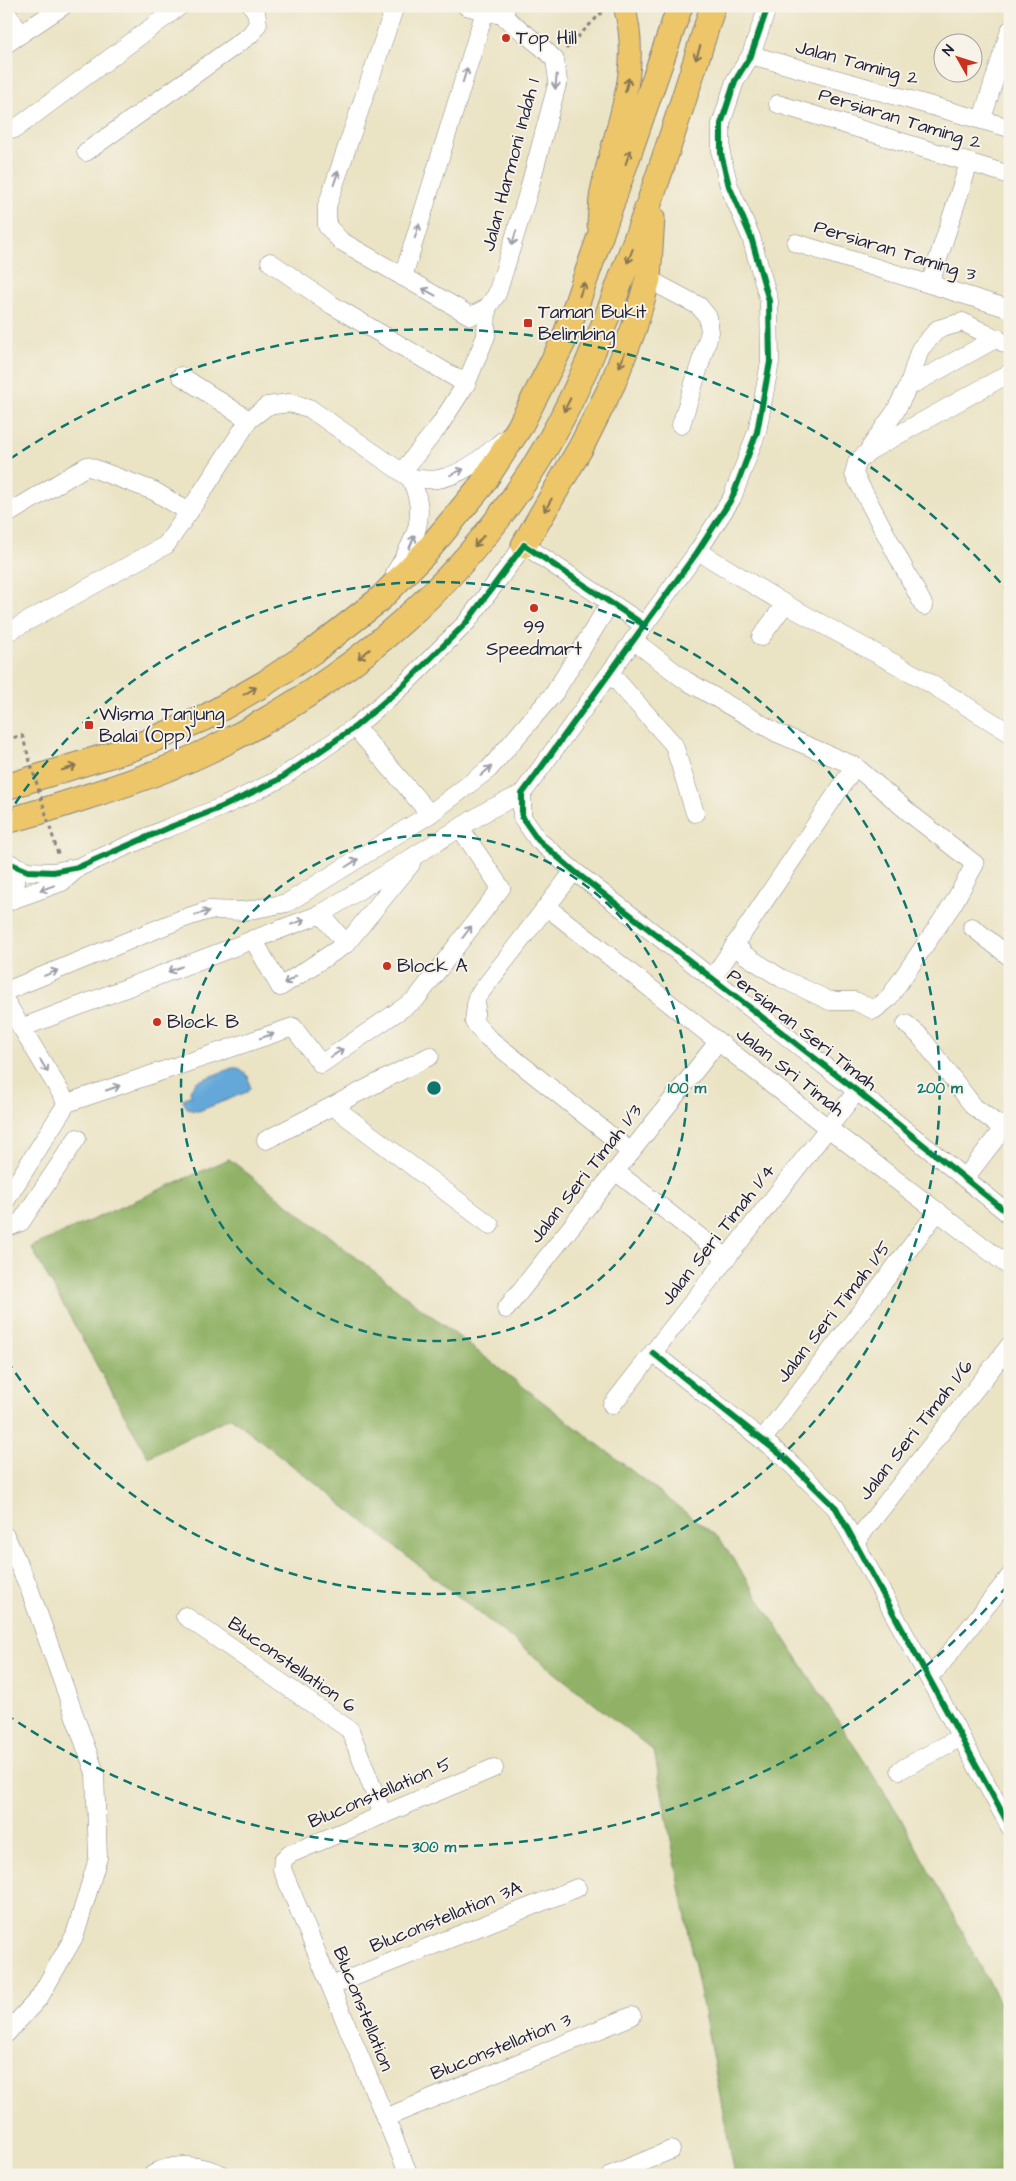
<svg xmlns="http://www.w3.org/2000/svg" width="1016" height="2181" viewBox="0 0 1016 2181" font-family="'Architects Daughter',sans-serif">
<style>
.forest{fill:#91b266;stroke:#5a6a50}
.water{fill:#64a8d9;stroke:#43658a}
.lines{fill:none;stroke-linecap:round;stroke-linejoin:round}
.minor-casing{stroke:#868280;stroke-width:19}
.major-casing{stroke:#868280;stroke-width:23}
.highway-casing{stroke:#868280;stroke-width:27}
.path{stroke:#868280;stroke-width:3;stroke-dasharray:4 4;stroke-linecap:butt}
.minor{stroke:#fff;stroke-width:18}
.major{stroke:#ecc669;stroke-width:21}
.highway{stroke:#ecc669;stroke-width:25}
.path-bridge{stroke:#868280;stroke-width:3;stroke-dasharray:4 4;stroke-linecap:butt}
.cycleway-casing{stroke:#f7f3e8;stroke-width:9}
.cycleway{stroke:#00873e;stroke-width:6}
.oneway{stroke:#877452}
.oneway2{stroke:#9c9ca7}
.ring{fill:none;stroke:#0f766e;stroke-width:2.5;stroke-dasharray:9 6}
.poi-dot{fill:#c8321e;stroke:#f7f3e8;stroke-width:2}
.labels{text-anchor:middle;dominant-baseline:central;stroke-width:4;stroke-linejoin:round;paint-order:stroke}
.poi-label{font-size:19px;fill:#22223b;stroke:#f7f3e8;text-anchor:start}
.street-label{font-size:19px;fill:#22223b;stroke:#f7f3e8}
.centre{fill:#0f766e;stroke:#f7f3e8;stroke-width:2.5}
.ring-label{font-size:15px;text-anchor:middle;font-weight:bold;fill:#0f766e;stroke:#f7f3e8;stroke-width:4;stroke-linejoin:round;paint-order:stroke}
</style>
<rect width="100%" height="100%" fill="#f7f3e8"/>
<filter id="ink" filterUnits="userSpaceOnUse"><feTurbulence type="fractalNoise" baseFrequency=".02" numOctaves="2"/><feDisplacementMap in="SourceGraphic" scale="10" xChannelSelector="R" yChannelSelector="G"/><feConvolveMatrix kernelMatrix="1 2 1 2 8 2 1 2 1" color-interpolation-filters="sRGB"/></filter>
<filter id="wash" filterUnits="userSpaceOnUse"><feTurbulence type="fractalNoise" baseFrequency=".0096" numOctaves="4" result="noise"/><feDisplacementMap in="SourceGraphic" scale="20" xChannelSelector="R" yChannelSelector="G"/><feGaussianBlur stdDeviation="1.12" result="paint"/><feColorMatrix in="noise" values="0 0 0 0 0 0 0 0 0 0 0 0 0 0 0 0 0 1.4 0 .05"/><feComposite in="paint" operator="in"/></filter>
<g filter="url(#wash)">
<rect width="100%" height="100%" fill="#eae3c4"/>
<!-- forest -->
<path class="forest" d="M 229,1159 L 720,1539 L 899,1815 L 1010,2021 L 1010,2175 L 735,2175 L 654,1751 L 231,1417 L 148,1457 L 31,1247 Z"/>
<!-- water -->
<path class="water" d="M 232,1068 L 238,1068 L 248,1076 L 250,1088 L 247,1092 L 199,1111 C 190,1111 186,1109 183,1100 L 188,1096 L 191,1097 L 190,1090 L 196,1082 Z"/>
</g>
<g filter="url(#ink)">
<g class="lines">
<!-- minor casing -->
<g class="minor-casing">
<g id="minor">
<path d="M 395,6 L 327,206 L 327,226 L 341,241 L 471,316 L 487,308 L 497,294 L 528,193 L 558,81 L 555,60 L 542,47 L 503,16 L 507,6"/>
<path d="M 466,6 L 497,14"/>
<path d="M 768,6 L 751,55 L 735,81 L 721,124 L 721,154 L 729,186 L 751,237 L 769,301 L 770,362 L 757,432 L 732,498 L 698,551 L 522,794 L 522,817 L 538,840 L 574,871 L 857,1091 L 1010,1215"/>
<path d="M 6,12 L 21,34"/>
<path d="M 6,44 L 63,6"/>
<path d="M 751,55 L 1010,128"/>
<path d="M 778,104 L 1010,175"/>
<path d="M 982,119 L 1010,30"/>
<path d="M 15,129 L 180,6"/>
<path d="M 86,152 L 250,35 L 258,24 L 256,12 L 252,6"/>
<path d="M 796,243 L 1010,309"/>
<path d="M 270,262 L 332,305 L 466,384"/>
<path d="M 403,277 L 485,11"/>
<path d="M 648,279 L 699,306 L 708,317 L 710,332 L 681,425"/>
<path d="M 930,284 L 969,163"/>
<path d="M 181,376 L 249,420"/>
<path d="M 908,387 L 997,338"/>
<path d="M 870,448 L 895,412 L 908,387 L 920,349 L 938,329 L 963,322 L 1010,346"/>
<path d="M 402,472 L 439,426 L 466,384 L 486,336 L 487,308"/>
<path d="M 410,478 C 419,478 429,481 438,479 C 464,475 485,455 505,439"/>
<path d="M 189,512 L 249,420 L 267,406 L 289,403 L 309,408 L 410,478 C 429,515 415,540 395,573"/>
<path d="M 6,515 L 87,466 L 154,491 L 189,512 L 166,545 L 6,633"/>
<path d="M 698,551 L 785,604 L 923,679 L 1010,733"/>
<path d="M 924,606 L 854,474 L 857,462 L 869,451 L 1010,373"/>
<path d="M 761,637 L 785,604"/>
<path d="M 633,640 L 685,680 L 777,733 L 855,766 L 912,815 L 975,864 L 953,904 L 888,999 L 874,1010 L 855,1001 L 830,1001 L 781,978 L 745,955 L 735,944"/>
<path d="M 610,673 L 674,745 L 695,813"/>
<path d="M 355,727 L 430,814"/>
<path d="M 6,862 L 28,871 L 53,872 L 79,867 L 168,828 L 222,807 L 278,780 L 355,727 L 405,684 L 466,623 L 524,545 L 644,625"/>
<path d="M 574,871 L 477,997 L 474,1022 L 487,1037 L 631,1152"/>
<path d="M 10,901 C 17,886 19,878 10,863"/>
<path d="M 6,902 L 62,882 L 77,869"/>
<path d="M 547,907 L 828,1128 L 1010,1267"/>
<path d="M 321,914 L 346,944"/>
<path d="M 972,927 L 1010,957"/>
<path d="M 253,939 L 280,987 L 346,944 L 411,864"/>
<path d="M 712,979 L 855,766"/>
<path d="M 6,991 L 179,920 L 209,910 L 244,911 L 287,903 L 430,814 L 489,769 L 555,692 L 610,603"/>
<path d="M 6,1002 L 67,1103"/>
<path d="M 906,1024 L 920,1036 L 974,1107 L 1004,1129"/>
<path d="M 21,1028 L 321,914 L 490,809 L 522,794"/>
<path d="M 334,1107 L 490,1225"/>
<path d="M 266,1140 L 430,1056"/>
<path d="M 615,1171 L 727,1258"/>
<path d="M 965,1178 L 1009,1121"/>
<path d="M 6,1200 L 67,1103 L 293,1027 L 321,1064 L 416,999 L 501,888 L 460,828"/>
<path d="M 6,1224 L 9,1227 L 21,1222 L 77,1138"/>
<path d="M 506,1309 L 718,1042"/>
<path d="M 653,1353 L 785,1458 L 836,1508 L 1010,1827"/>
<path d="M 612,1405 L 857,1091"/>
<path d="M 763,1439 L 938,1211"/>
<path d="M 6,1537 L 28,1585 L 95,1773 L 98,1858 L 75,1935 L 39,1998 L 6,2034"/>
<path d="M 856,1541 L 1010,1345"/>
<path d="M 185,1616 L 350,1730 L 383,1815"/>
<path d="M 928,1676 L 938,1668 L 1010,1576"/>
<path d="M 900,1770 L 961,1737"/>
<path d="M 331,1986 L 577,1888"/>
<path d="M 385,2118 L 632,2016"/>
<path d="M 152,2175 C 172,2161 203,2165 223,2175"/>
<path d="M 409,2175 L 282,1869 L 283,1860 L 290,1854 L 494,1768"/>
<path d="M 611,2175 L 671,2150"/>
</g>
</g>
<!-- major casing -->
<g class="major-casing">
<path id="major" d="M 598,225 C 599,213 599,199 602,187 C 615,125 643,70 624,6"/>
</g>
<!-- highway casing -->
<g class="highway-casing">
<g id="highway">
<path d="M 524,545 L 581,447 L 613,383 L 634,328 L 648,279 L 652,218"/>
<path d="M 6,787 L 133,748 L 204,718 L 265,683 L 315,650 L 379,600 L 427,551 L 481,486 L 519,428 L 564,340 L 680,6"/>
<path d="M 6,821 C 35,814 62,805 89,796 C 133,782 177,767 218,746 C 354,678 473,575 549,442 C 579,389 602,332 623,274 C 657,186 685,96 713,6"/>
</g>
</g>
<!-- path -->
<g class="path">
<path d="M 566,49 L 607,7"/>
<path d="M 6,740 L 22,735"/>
</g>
<!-- minor -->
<use href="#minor" class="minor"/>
<!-- major -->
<use href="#major" class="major"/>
<!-- highway -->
<use href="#highway" class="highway"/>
<!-- path-bridge -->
<path class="path-bridge" d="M 22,735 L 59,857"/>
<!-- cycleway casing -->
<g class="cycleway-casing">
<g id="cycleway">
<path d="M 768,6 L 751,55 L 735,81 L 721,124 L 721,154 L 729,186 L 751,237 L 769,301 L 770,362 L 757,432 L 732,498 L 698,551 L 522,794 L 522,817 L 538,840 L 574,871 L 857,1091 L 1010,1215"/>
<path d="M 6,862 L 28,871 L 53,872 L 79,867 L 168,828 L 222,807 L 278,780 L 355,727 L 405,684 L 466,623 L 524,545 L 644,625"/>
<path d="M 653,1353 L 785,1458 L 836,1508 L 1010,1827"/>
</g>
</g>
<!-- cycleway -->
<use href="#cycleway" class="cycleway"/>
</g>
<!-- one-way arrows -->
<defs><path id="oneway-shaft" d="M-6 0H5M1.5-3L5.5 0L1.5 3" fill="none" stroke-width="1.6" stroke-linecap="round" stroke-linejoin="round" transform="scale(1.25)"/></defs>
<g class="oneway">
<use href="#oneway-shaft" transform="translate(698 53) rotate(108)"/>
<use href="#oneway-shaft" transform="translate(627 85) rotate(-76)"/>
<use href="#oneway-shaft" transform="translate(628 157) rotate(-71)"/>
<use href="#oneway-shaft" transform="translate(630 256) rotate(111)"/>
<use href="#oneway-shaft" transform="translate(582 289) rotate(-71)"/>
<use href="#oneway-shaft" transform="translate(622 360) rotate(111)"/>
<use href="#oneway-shaft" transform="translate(567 405) rotate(117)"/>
<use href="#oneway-shaft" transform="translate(548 505) rotate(120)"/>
<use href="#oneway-shaft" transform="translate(479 541) rotate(130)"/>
<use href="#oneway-shaft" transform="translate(364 654) rotate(141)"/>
<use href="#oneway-shaft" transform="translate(250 691) rotate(-30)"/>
<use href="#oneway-shaft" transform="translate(69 768) rotate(-17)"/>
</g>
<g class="oneway2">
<use href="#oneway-shaft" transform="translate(465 75) rotate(-73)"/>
<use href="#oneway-shaft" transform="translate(556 82) rotate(96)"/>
<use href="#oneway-shaft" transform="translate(336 178) rotate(-71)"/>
<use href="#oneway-shaft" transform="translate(417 231) rotate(-73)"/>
<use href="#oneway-shaft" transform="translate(514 238) rotate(107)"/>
<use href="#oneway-shaft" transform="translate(429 292) rotate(-151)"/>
<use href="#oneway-shaft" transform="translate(457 472) rotate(-24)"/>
<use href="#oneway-shaft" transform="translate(412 542) rotate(-67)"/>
<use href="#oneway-shaft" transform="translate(486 771) rotate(-41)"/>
<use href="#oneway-shaft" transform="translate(352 863) rotate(-32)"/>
<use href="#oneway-shaft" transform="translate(47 888) rotate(160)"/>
<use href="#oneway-shaft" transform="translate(202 913) rotate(-16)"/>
<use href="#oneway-shaft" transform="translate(298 922) rotate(-20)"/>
<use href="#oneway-shaft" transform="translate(467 932) rotate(-53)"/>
<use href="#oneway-shaft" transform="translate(175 969) rotate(159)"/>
<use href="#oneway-shaft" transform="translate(51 973) rotate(-22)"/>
<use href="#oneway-shaft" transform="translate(290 980) rotate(146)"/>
<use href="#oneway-shaft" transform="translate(267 1036) rotate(-18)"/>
<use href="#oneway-shaft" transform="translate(337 1053) rotate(-34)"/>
<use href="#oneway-shaft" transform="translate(44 1066) rotate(59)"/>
<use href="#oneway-shaft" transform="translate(113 1088) rotate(-19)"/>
</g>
</g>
<!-- distance rings -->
<g class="ring">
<circle cx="434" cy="1088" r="253"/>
<path d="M7 816A506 506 0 1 1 7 1360"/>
<path d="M1007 1586A759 759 0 0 1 10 1717M10 459A759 759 0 0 1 1007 590"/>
</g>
<!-- markers -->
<g class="poi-dot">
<circle cx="506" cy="38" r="5"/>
<rect x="523" y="318" width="10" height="10" rx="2.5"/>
<circle cx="534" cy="608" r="5"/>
<rect x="84" y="720" width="10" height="10" rx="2.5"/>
<circle cx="387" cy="966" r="5"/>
<circle cx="157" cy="1022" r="5"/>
</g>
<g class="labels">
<!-- poi labels -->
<g class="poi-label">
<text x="516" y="38">Top Hill</text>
<text x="538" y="312">Taman Bukit<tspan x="538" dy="22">Belimbing</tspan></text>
<text x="534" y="627" text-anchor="middle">99<tspan x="534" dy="22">Speedmart</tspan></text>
<text x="99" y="714">Wisma Tanjung<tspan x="99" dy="22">Balai (Opp)</tspan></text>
<text x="397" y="966">Block A</text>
<text x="167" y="1022">Block B</text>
</g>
<!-- street labels -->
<g class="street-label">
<text transform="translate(857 63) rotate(15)">Jalan Taming 2</text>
<text transform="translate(900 119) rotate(17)">Persiaran Taming 2</text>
<text transform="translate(511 165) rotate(-75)">Jalan Harmoni Indah 1</text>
<text transform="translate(895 251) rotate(17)">Persiaran Taming 3</text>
<text transform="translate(802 1030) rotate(38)">Persiaran Seri Timah</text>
<text transform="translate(790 1072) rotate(38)">Jalan Sri Timah</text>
<text transform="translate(586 1174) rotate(-52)">Jalan Seri Timah 1/3</text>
<text transform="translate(718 1235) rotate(-52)">Jalan Seri Timah 1/4</text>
<text transform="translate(834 1312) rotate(-52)">Jalan Seri Timah 1/5</text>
<text transform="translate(916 1430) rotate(-52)">Jalan Seri Timah 1/6</text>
<text transform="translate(292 1665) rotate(35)">Bluconstellation 6</text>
<text transform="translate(380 1793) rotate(-23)">Bluconstellation 5</text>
<text transform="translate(446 1917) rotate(-22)">Bluconstellation 3A</text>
<text transform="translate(363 2009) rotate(68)">Bluconstellation</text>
<text transform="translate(501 2047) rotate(-22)">Bluconstellation 3</text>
</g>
</g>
<circle cx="434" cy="1088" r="8" class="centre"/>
<g class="ring-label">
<text x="687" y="1093">100 m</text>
<text x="940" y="1093">200 m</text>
<text x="434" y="1852">300 m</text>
</g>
<!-- margin -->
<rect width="1016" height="2181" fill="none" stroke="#f7f3e8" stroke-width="25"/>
<!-- north arrow -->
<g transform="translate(958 58) rotate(309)"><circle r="24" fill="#f7f3e8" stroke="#a29fa3"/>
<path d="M0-4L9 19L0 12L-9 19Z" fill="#c8321e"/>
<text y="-8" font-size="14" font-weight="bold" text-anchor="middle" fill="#22223b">N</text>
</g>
</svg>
